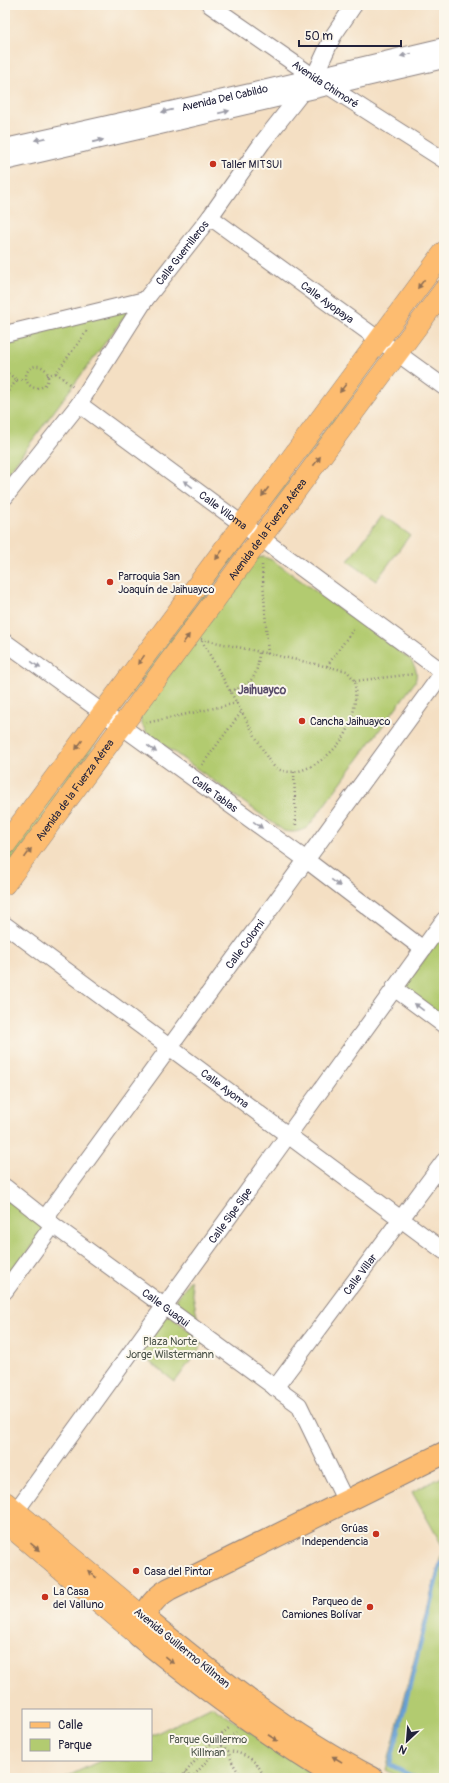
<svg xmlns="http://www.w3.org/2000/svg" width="449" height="1783" viewBox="0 0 449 1783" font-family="Pangolin,sans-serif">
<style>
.green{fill:#b2cb70;stroke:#6a7656}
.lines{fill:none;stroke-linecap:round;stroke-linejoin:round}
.stream{stroke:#669fd5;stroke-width:4}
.minor-casing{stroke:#8b807f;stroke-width:18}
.major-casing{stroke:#8b807f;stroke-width:22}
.highway-casing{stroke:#8b807f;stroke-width:24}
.path{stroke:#8b807f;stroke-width:2.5;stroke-dasharray:1 3;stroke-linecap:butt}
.minor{stroke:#fff;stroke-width:16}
.major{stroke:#fdbc6f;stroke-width:21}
.highway{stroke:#fdbc6f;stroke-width:22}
.oneway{fill:#9c9ca7}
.oneway2{fill:#906f55}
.poi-dot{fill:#c8321e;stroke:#fbf7ec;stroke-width:1.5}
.labels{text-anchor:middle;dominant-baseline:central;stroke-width:4;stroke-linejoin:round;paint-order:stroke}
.street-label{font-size:11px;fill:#22223b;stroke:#fbf7ec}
.poi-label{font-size:11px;fill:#22223b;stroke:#fbf7ec;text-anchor:start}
.park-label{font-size:11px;fill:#4d554b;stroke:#fbf7ec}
.neighbourhood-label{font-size:12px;font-weight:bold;fill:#5a4e6b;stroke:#fbf7ec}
</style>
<rect width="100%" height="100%" fill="#fbf7ec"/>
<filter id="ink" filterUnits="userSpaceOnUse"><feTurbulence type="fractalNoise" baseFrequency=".025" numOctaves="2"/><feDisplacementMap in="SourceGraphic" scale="8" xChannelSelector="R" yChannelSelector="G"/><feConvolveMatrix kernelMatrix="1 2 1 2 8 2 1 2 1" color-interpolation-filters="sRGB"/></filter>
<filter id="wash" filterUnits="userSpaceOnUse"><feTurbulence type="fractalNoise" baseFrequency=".012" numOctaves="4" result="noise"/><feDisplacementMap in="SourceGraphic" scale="16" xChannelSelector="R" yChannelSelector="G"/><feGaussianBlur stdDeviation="0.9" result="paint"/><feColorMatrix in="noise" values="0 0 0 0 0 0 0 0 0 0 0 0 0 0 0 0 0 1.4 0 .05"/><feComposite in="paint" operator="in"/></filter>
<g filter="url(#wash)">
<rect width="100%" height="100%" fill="#f4dfc3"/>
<!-- green -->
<g class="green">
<path d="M 131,308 L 5,477 L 5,339 Z"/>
<path d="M 380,356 L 382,358 L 258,524 L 257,522 Z"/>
<path d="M 382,515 L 410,535 L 376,581 L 348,561 Z"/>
<path d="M 244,539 L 247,541 L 118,714 L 116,712 Z"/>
<path d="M 264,557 L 272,560 L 410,659 C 416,668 418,672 415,682 L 308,827 C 299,832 294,833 284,831 L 147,733 L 141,723 L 140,715 L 256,558 Z"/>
<path d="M 102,730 L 104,732 L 5,873 L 5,860 L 98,732 Z"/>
<path d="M 444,932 L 444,1019 L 406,988 L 405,986 Z"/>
<path d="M 8,1200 L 46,1227 L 9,1279 L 5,1276 L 5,1205 Z"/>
<path d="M 190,1280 L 199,1326 L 178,1309 L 176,1300 Z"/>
<path d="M 170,1316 L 204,1342 L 175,1382 L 138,1353 L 162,1317 Z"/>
<path d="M 444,1476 L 444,1778 L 401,1778 L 386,1770 L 443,1547 L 412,1492 Z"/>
<path d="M 212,1706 L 319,1778 L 64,1778 L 102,1760 L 151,1760 L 151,1736 Z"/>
</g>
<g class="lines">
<!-- stream -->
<path class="stream" d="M 416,1778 L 390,1765 L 441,1562"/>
</g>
</g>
<g filter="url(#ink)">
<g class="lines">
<!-- minor casing -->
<g class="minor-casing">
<g id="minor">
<path id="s1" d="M 210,5 L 314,77 L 444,160"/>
<path id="s2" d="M 5,147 L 250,92 L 444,46"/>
<path d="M 5,162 L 444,60"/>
<path id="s3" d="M 210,217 L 444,387"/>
<path d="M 5,334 L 145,300"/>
<path id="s4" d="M 79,404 L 444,673"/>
<path id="s5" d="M 5,497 L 79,404 L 145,300 L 210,217 L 262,143 L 314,77 L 333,36 L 354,5"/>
<path id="s6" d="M 5,642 L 305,859 L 423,949"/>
<path id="s7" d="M 5,925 L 444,1251"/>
<path d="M 394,988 L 444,1025"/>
<path id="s8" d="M 5,1187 L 53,1225 L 299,1405 L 346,1502"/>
<path id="s9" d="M 45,1218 L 444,671"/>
<path d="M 5,1291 L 53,1225"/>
<path id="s10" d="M 275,1388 L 444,1161"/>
<path id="s11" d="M 16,1511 L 444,920"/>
</g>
</g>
<!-- major casing -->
<g class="major-casing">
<g id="major">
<path d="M 5,845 L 444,252"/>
<path id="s12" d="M 5,884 L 444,290"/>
<path d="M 5,1502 L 143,1617"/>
<path d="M 5,1522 L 139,1636"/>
</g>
</g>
<!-- highway casing -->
<g class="highway-casing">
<g id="highway">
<path d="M 143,1617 C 215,1676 289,1735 372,1778"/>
<path d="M 338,1778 C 267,1736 203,1688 139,1636 C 144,1614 149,1601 169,1589 L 444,1453"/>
</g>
</g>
<!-- path -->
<g class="path">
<circle cx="37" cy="377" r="11"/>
<path d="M 5,371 L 17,380 L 5,395"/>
<path d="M 56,373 L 73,387"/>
<path d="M 47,375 L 56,373 L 87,331"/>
<path d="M 17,380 L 26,379"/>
<path d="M 262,565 L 268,655"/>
<path d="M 201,639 L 347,671 L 355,681 C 356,697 355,711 349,727 C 340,750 302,783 276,768 C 273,766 270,762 268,759 Z"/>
<path d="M 327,666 L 355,627"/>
<path d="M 355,681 L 414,674"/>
<path d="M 230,691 C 253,685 258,675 259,652"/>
<path d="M 146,723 L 237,703"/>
<path d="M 202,765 L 242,711"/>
<path d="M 294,772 L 296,828"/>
<path d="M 216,1740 L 228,1751 L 232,1762 L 238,1772 L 246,1778"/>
<path d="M 228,1751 C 245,1753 259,1761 264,1778"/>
<path d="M 185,1773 L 192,1778 L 211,1756 L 236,1732"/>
<path d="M 181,1778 L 205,1749 L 230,1727"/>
</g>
<!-- minor -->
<use href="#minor" class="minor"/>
<!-- major -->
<use href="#major" class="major"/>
<!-- highway -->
<use href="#highway" class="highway"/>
</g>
<!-- one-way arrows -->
<defs><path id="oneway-solid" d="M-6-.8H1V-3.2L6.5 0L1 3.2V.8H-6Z"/></defs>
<g class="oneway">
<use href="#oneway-solid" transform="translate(406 55) rotate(166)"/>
<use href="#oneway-solid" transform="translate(167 111) rotate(167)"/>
<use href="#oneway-solid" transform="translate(224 112) rotate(-13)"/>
<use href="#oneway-solid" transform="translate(40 139) rotate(167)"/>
<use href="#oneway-solid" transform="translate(98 141) rotate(-13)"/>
<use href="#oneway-solid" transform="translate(188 484) rotate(-144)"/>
<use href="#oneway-solid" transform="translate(36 665) rotate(36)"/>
<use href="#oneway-solid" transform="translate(152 749) rotate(36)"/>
<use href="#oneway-solid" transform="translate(258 825) rotate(36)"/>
<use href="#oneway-solid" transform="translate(336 883) rotate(37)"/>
<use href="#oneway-solid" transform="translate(419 1007) rotate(-143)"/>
</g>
<g class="oneway2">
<use href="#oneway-solid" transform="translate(421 284) rotate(127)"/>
<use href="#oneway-solid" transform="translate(343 388) rotate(127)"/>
<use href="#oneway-solid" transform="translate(317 461) rotate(-53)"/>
<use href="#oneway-solid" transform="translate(265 492) rotate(127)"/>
<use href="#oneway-solid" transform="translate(219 555) rotate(126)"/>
<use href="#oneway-solid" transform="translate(186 639) rotate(-54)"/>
<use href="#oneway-solid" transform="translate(141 660) rotate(126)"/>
<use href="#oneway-solid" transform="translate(79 745) rotate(126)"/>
<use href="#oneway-solid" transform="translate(28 853) rotate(-54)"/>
<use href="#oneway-solid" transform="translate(35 1547) rotate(40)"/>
<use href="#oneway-solid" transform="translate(92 1574) rotate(-140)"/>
<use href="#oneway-solid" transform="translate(169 1660) rotate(39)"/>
<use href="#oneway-solid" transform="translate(273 1738) rotate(33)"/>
<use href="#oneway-solid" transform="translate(337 1759) rotate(-149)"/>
</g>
</g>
<!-- markers -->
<g class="poi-dot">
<circle cx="213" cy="164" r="4"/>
<circle cx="110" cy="582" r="4"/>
<circle cx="302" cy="721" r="4"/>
<circle cx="376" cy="1534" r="4"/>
<circle cx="136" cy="1571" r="4"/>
<circle cx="45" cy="1597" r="4"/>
<circle cx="370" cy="1607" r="4"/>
</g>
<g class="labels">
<!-- street labels -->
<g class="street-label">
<text stroke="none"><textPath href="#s1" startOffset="140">Avenida Chimoré</textPath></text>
<text stroke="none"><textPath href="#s2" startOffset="225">Avenida Del Cabildo</textPath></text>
<text stroke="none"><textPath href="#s5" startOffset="302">Calle Guerrilleros</textPath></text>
<text stroke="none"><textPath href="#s3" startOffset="145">Calle Ayopaya</textPath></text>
<text stroke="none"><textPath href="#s4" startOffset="179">Calle Viloma</textPath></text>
<text stroke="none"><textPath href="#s12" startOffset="441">Avenida de la Fuerza Aérea</textPath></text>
<text stroke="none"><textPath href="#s12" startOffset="117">Avenida de la Fuerza Aérea</textPath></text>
<text stroke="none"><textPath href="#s6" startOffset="259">Calle Tablas</textPath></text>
<text stroke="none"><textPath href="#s9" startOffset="339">Calle Colomi</textPath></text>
<text stroke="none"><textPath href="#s7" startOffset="274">Calle Ayoma</textPath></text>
<text stroke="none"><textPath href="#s11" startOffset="365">Calle Sipe Sipe</textPath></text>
<text stroke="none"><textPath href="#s10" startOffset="142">Calle Villar</textPath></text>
<text stroke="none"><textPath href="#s8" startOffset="201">Calle Guaqui</textPath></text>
<text transform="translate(182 1648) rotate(39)">Avenida Guillermo Killman</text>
</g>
<!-- poi labels -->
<g class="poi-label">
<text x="221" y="164">Taller MITSUI</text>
<text x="118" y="576">Parroquia San<tspan x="118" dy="13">Joaquín de Jaihuayco</tspan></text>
<text x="310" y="721">Cancha Jaihuayco</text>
<text x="368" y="1528" text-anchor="end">Grúas<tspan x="368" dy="13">Independencia</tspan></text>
<text x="144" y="1571">Casa del Pintor</text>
<text x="53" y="1591">La Casa<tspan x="53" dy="13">del Valluno</tspan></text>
<text x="362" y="1601" text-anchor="end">Parqueo de<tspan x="362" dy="13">Camiones Bolívar</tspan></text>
</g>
<!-- park labels -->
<g class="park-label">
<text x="170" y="1341">Plaza Norte<tspan x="170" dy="13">Jorge Wilstermann</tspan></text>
<text x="208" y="1739">Parque Guillermo<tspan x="208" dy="13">Killman</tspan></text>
</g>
<!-- neighbourhood labels -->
<g class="neighbourhood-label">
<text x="262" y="690">Jaihuayco</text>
</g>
</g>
<!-- margin -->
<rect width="449" height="1783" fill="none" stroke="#fbf7ec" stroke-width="20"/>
<!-- legend -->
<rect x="22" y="1709" width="130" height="52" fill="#fbf7ec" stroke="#a4a2a5"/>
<rect x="30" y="1722" width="20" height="6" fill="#fdbc6f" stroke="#a4a2a5"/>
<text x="58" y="1729" font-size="12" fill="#22223b">Calle</text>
<rect x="30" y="1739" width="20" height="12" fill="#b2cb70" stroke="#a4a2a5"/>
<text x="58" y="1749" font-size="12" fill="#22223b">Parque</text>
<!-- north arrow -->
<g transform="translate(407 1741) rotate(206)" stroke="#fbf7ec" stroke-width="3" paint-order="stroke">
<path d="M0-3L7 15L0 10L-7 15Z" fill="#22223b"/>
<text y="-6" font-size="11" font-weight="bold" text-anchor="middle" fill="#22223b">N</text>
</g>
<!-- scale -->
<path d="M299 40v6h102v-6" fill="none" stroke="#22223b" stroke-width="2"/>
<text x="305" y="40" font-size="12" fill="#22223b" stroke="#fbf7ec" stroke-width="3" paint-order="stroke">50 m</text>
</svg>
